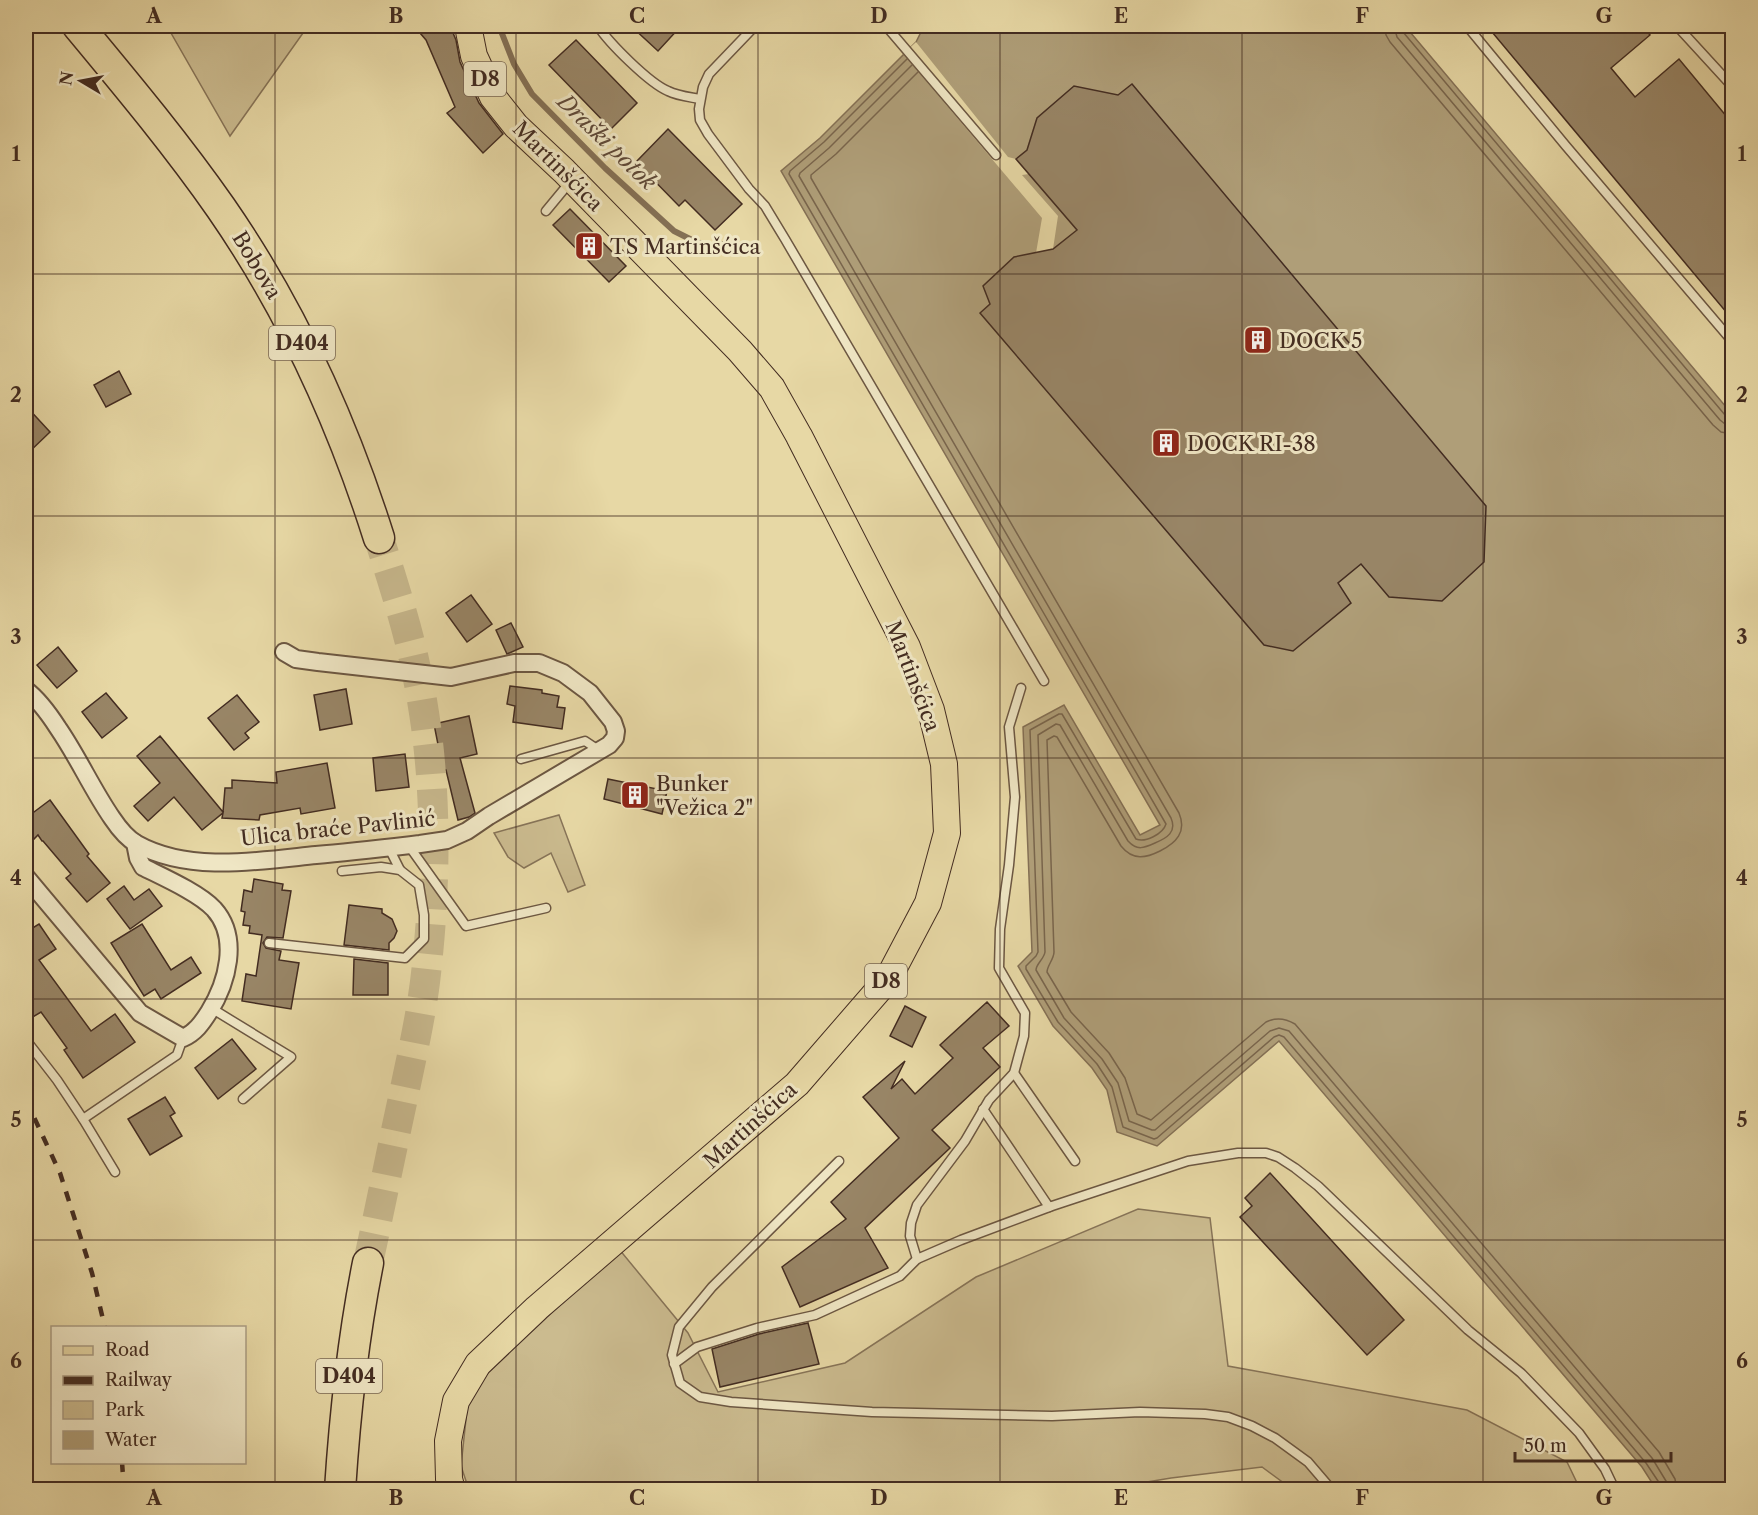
<svg xmlns="http://www.w3.org/2000/svg" width="1758" height="1515" viewBox="0 0 1758 1515" font-family="'Libre Caslon Text',serif">
<style>
.green{fill:#cbbb8f;stroke:#877458;stroke-width:1.5}
.water{fill:#af9e78;stroke:#847055;stroke-width:1.5}
.pier{fill:#e7d8a5}
.lines{fill:none;stroke-linecap:round;stroke-linejoin:round}
.shore{stroke:#79654c;stroke-width:1.5}
.stream{stroke:#847055;stroke-width:6}
.building{fill:#988566;stroke:#432c21;stroke-width:1.5}
.highway-tunnel{stroke:#c6b68b;stroke-width:30;stroke-dasharray:30 15;stroke-linecap:butt}
.lane-casing{stroke:#6c5742;stroke-width:11}
.street-casing{stroke:#6c5742;stroke-width:20}
.primary-casing{stroke:#432c21;stroke-width:28}
.highway-casing{stroke:#432c21;stroke-width:33}
.lane{stroke:#efe6c4;stroke-width:8}
.street{stroke:#efe6c4;stroke-width:16}
.primary{stroke:#e7d8a5;stroke-width:26}
.highway{stroke:#e7d8a5;stroke-width:30}
.rail{stroke:#432c21;stroke-width:4.5;stroke-dasharray:10 10;stroke-linecap:butt}
.grid{fill:none;stroke:#432c21;stroke-width:1.5;stroke-opacity:0.55}
.labels{text-anchor:middle;dominant-baseline:central;stroke-width:6;stroke-linejoin:round;paint-order:stroke}
.shield{fill:#efe6c4;stroke:#776452;stroke-width:1.5}
.shield-label{font-size:20px;font-weight:bold;fill:#432c21}
.street-label{font-size:21px;fill:#432c21;stroke:#efe6c4}
.poi-label{font-size:21px;fill:#432c21;stroke:#efe6c4;text-anchor:start}
.water-label{font-size:22px;font-style:italic;fill:#5e4837;stroke:#efe6c4}
.neatline{fill:none;stroke:#432c21;stroke-width:2}
.grid-label{font-size:20px;text-anchor:middle;font-weight:bold;fill:#432c21}
</style>
<rect width="100%" height="100%" fill="#e7d8a5"/>
<filter id="stains"><feTurbulence type="fractalNoise" baseFrequency=".00333" numOctaves="4"/><feColorMatrix values="0 0 0 0 .2 0 0 0 0 .09 0 0 0 0 .02 0 0 0 .5 -.17"/></filter>
<radialGradient id="worn" r=".72"><stop offset=".6" stop-color="#630" stop-opacity="0"/><stop offset="1" stop-color="#630" stop-opacity=".3"/></radialGradient>
<!-- green -->
<g class="green">
<path d="M 167,26 L 308,26 L 230,136 Z"/>
<path d="M 559,815 L 585,885 L 568,892 L 551,853 L 524,868 L 508,857 L 494,833 Z"/>
<path d="M 1138,1209 L 1210,1218 L 1228,1366 L 1467,1410 L 1567,1462 L 1580,1489 L 1292,1489 L 1262,1467 L 1171,1478 L 1099,1490 L 469,1490 L 461,1466 L 469,1391 L 619,1249 L 688,1333 L 718,1392 L 845,1363 L 976,1277 Z"/>
</g>
<!-- water -->
<path class="water" d="M 924,26 L 1405,26 L 1732,414 L 1732,1489 L 1656,1489 L 1642,1467 L 1279,1041 L 1157,1146 L 1117,1132 L 1107,1090 L 1092,1068 L 1053,1026 L 1018,966 L 1032,952 L 1023,727 L 1064,705 L 1140,835 L 1160,825 L 781,171 L 820,138 L 916,42 Z"/>
<!-- pier -->
<path class="pier" d="M 916,42 L 1008,157 L 1016,159 L 1029,174 L 1022,175 L 1058,216 L 1053,249 L 1036,253 L 1042,218 L 903,54 Z"/>
<g class="lines">
<!-- shore -->
<g class="shore">
<path d="M 1385,26 L 1386,35 L 1390,42 L 1713,425 L 1721,432 L 1732,434"/>
<path d="M 1394,26 L 1397,37 L 1720,420 L 1725,424 L 1732,425"/>
<path d="M 1401,26 L 1403,32 L 1725,415 L 1732,417"/>
<path d="M 907,59 L 824,142 L 790,171 L 789,174 L 1166,824 C 1163,834 1145,843 1136,839 L 1062,714 L 1059,714 L 1030,730 L 1038,952 L 1036,956 L 1026,966 L 1026,969 L 1058,1022 L 1097,1064 L 1112,1087 L 1123,1127 L 1154,1139 L 1157,1138 L 1274,1037 L 1279,1035 L 1284,1037 L 1646,1463 L 1660,1484 L 1660,1490"/>
<path d="M 912,65 L 829,148 L 800,173 L 799,176 L 1171,818 C 1177,832 1167,838 1155,843 C 1144,848 1137,851 1128,841 L 1060,725 L 1056,724 L 1038,735 L 1045,952 C 1044,959 1036,964 1036,970 L 1064,1018 L 1102,1059 L 1118,1083 L 1129,1121 L 1152,1130 L 1155,1130 L 1270,1031 L 1279,1028 L 1289,1031 L 1652,1458 L 1666,1481 L 1668,1490"/>
<path d="M 918,72 L 836,154 L 811,175 L 811,178 L 1179,813 C 1187,832 1176,843 1160,851 C 1146,858 1133,861 1121,846 L 1057,737 L 1054,736 L 1047,740 L 1054,952 C 1054,959 1047,966 1047,972 L 1071,1012 L 1109,1053 L 1125,1078 L 1137,1114 L 1151,1120 L 1266,1022 C 1276,1017 1285,1018 1295,1024 L 1659,1452 L 1675,1479 L 1677,1490"/>
</g>
<!-- stream -->
<path class="stream" d="M 499,26 L 514,64 L 532,94 L 605,168 L 674,231 L 696,242 L 711,246 L 724,244"/>
</g>
<!-- building -->
<g class="building">
<path d="M 414,26 L 450,26 L 456,40 L 460,62 L 479,103 L 503,134 L 483,153 L 447,113 L 455,107 L 426,40 Z"/>
<path d="M 631,26 L 681,26 L 658,51 Z"/>
<path d="M 1487,26 L 1643,26 L 1650,35 L 1611,68 L 1635,97 L 1679,59 L 1732,123 L 1732,319 Z"/>
<path d="M 576,40 L 637,103 L 611,129 L 549,65 Z"/>
<path d="M 1132,84 L 1486,506 L 1484,562 L 1442,601 L 1389,597 L 1361,564 L 1338,583 L 1351,603 L 1293,651 L 1264,645 L 980,313 L 990,304 L 983,286 L 1014,257 L 1053,249 L 1077,230 L 1016,159 L 1027,150 L 1037,118 L 1074,86 L 1118,95 Z"/>
<path d="M 668,129 L 742,204 L 715,230 L 685,200 L 679,206 L 636,162 Z"/>
<path d="M 570,209 L 626,266 L 609,282 L 553,225 Z"/>
<path d="M 119,371 L 131,394 L 106,407 L 94,385 Z"/>
<path d="M 26,406 L 50,432 L 26,455 Z"/>
<path d="M 471,595 L 492,624 L 467,642 L 446,613 Z"/>
<path d="M 511,623 L 523,647 L 507,654 L 496,630 Z"/>
<path d="M 58,647 L 77,671 L 57,688 L 37,665 Z"/>
<path d="M 510,686 L 542,690 L 542,693 L 559,696 L 557,707 L 565,708 L 562,729 L 513,722 L 515,706 L 507,704 Z"/>
<path d="M 346,689 L 352,724 L 320,730 L 314,695 Z"/>
<path d="M 106,693 L 127,718 L 102,738 L 82,712 Z"/>
<path d="M 237,695 L 259,722 L 245,733 L 249,738 L 234,750 L 208,718 Z"/>
<path d="M 469,716 L 477,754 L 460,758 L 475,813 L 469,817 L 458,820 L 446,770 L 443,770 L 434,724 Z"/>
<path d="M 160,736 L 223,812 L 225,788 L 232,788 L 232,780 L 277,783 L 276,772 L 327,763 L 335,808 L 301,814 L 300,808 L 260,815 L 259,820 L 222,818 L 223,813 L 202,830 L 174,797 L 148,821 L 134,806 L 160,783 L 137,756 Z"/>
<path d="M 405,754 L 409,787 L 376,791 L 373,758 Z"/>
<path d="M 608,779 L 667,791 L 662,814 L 604,799 Z"/>
<path d="M 50,800 L 89,854 L 87,856 L 110,883 L 87,902 L 66,878 L 71,874 L 43,841 L 42,841 L 38,835 L 34,839 L 26,827 L 26,818 Z"/>
<path d="M 254,879 L 283,884 L 282,890 L 291,891 L 283,938 L 267,937 L 263,943 L 266,948 L 281,951 L 279,960 L 299,963 L 291,1009 L 242,1001 L 246,974 L 256,976 L 262,935 L 249,933 L 250,926 L 243,925 L 245,912 L 241,911 L 244,890 L 252,892 Z"/>
<path d="M 124,886 L 134,900 L 149,889 L 162,906 L 130,929 L 107,899 Z"/>
<path d="M 349,905 L 382,909 L 382,913 L 392,919 L 397,931 L 394,938 L 389,943 L 389,950 L 344,945 Z"/>
<path d="M 39,924 L 56,949 L 39,960 L 91,1031 L 115,1014 L 135,1042 L 83,1078 L 64,1050 L 67,1048 L 41,1012 L 26,1021 L 26,932 Z"/>
<path d="M 142,924 L 171,970 L 191,957 L 201,973 L 161,999 L 155,989 L 144,996 L 111,943 Z"/>
<path d="M 354,959 L 388,963 L 388,995 L 353,995 Z"/>
<path d="M 987,1002 L 1009,1026 L 983,1048 L 1000,1067 L 932,1130 L 950,1148 L 865,1228 L 888,1268 L 800,1307 L 782,1267 L 846,1219 L 831,1202 L 899,1138 L 863,1097 L 905,1061 L 891,1089 L 902,1079 L 915,1094 L 953,1058 L 940,1045 Z"/>
<path d="M 905,1006 L 926,1017 L 912,1047 L 890,1036 Z"/>
<path d="M 232,1039 L 256,1069 L 218,1099 L 195,1068 Z"/>
<path d="M 165,1097 L 175,1113 L 170,1116 L 182,1136 L 150,1155 L 128,1119 Z"/>
<path d="M 1270,1173 L 1404,1320 L 1367,1355 L 1240,1217 L 1252,1206 L 1245,1198 Z"/>
<path d="M 808,1323 L 819,1364 L 720,1387 L 712,1349 L 759,1334 Z"/>
</g>
<g class="lines">
<!-- highway-tunnel -->
<path class="highway-tunnel" d="M 368,1263 C 380,1208 391,1153 403,1098 C 411,1060 420,1021 425,982 C 437,881 438,774 417,674 C 408,628 393,583 379,538"/>
<!-- lane casing -->
<g class="lane-casing">
<g id="lane">
<path d="M 598,26 C 609,43 649,83 668,91 C 678,96 690,97 700,99"/>
<path d="M 755,26 L 709,74 L 703,87 L 699,109 L 700,120 L 708,134 L 749,189 L 765,206 L 785,239 L 1044,681"/>
<path d="M 886,26 L 996,155"/>
<path d="M 1467,26 L 1566,146 L 1732,341"/>
<path d="M 1677,26 L 1732,86"/>
<path d="M 546,211 L 570,182"/>
<path d="M 521,759 L 585,741 L 600,751"/>
<path d="M 409,846 L 466,926 L 546,908"/>
<path d="M 389,848 L 400,870"/>
<path d="M 269,943 L 405,958 L 424,939 L 424,915 L 419,885 L 400,870 L 381,867 L 342,871"/>
<path d="M 211,1008 L 291,1057 L 243,1099"/>
<path d="M 26,1040 L 57,1080 L 83,1119"/>
<path d="M 1014,1073 L 1075,1161"/>
<path d="M 983,1109 L 1049,1207"/>
<path d="M 839,1161 L 712,1287 L 679,1327 L 672,1355 L 680,1383 L 700,1397 L 731,1402 L 872,1412 L 1052,1416 L 1140,1412 L 1205,1414 L 1228,1417 L 1252,1426 L 1275,1438 L 1308,1462 L 1332,1490"/>
<path d="M 115,1172 L 83,1119 L 177,1055 L 183,1038"/>
<path d="M 917,1259 L 910,1236 L 911,1223 L 917,1205 L 965,1141 L 989,1100 L 1014,1073 L 1024,1036 L 1025,1013 L 999,968 L 1000,929 L 1009,865 L 1015,797 L 1009,727 L 1021,688"/>
<path d="M 674,1364 L 697,1347 L 757,1328 L 815,1315 L 900,1276 L 917,1259 L 961,1240 L 1052,1206 L 1188,1161 L 1238,1153 L 1266,1153 L 1278,1157 L 1295,1168 L 1318,1186 L 1468,1330 L 1521,1373 L 1579,1433 L 1605,1469 L 1615,1490"/>
</g>
</g>
<!-- street casing -->
<g class="street-casing">
<g id="street">
<path d="M 26,690 C 39,700 49,714 58,728 C 78,757 92,789 112,818 C 118,827 126,838 137,844 C 189,873 259,861 316,855 C 351,852 385,848 420,844 L 447,840 L 467,831 L 489,816 L 609,745 L 615,738 L 616,731 L 613,722 L 590,693 L 563,673 L 539,663 L 514,663 L 451,677 L 318,662 L 296,659 L 284,652"/>
<path d="M 26,877 L 140,1013 L 183,1038 C 195,1033 202,1023 209,1012 C 227,983 240,938 214,909 C 199,893 163,877 143,867 L 138,858 L 135,843"/>
</g>
</g>
<!-- primary casing -->
<g class="primary-casing">
<path id="primary" d="M 452,1490 L 449,1479 L 448,1441 L 456,1401 L 478,1364 L 537,1308 L 797,1084 L 888,979 L 928,903 L 947,833 L 944,764 L 931,710 L 907,647 L 799,436 L 772,388 L 740,351 L 564,171 L 516,126 L 493,97 L 474,56 L 468,26"/>
</g>
<!-- highway casing -->
<g class="highway-casing">
<g id="highway">
<path d="M 78,26 C 127,85 177,145 221,208 C 291,309 342,421 379,538"/>
<path d="M 340,1490 C 345,1413 353,1338 368,1263"/>
</g>
</g>
<!-- lane -->
<use href="#lane" class="lane"/>
<!-- street -->
<use href="#street" class="street"/>
<!-- primary -->
<use href="#primary" class="primary"/>
<!-- highway -->
<use href="#highway" class="highway"/>
<!-- rail -->
<g class="rail">
<path d="M 26,1100 L 60,1173 L 92,1273 L 105,1328"/>
<path d="M 122,1462 L 124,1490"/>
</g>
</g>
<!-- grid -->
<path class="grid" d="M 275,26 L 275,1490M 516,26 L 516,1490M 758,26 L 758,1490M 1000,26 L 1000,1490M 1242,26 L 1242,1490M 1483,26 L 1483,1490M 26,274 L 1732,274M 26,516 L 1732,516M 26,758 L 1732,758M 26,999 L 1732,999M 26,1240 L 1732,1240"/>
<!-- icons -->
<defs>
<g id="building-square" transform="scale(1.5)"><rect x="-9" y="-9" width="18" height="18" rx="4" fill="#8f2418" stroke="#efe6c4"/><path d="M-4-6H4V6H1V3H-1V6H-4ZM-2.5-4.3h1.7v1.8h-1.7ZM.8-4.3h1.7v1.8H.8ZM-2.5-1h1.7V.8h-1.7ZM.8-1h1.7V.8H.8Z" fill="#fff"/></g>
</defs>
<g fill-rule="evenodd">
<use href="#building-square" x="589" y="246"/>
<use href="#building-square" x="1258" y="340"/>
<use href="#building-square" x="1166" y="443"/>
<use href="#building-square" x="635" y="795"/>
</g>
<g class="labels">
<!-- shield labels -->
<g class="shield">
<rect x="464" y="62" width="42" height="34" rx="4.5"/>
<rect x="269" y="326" width="66" height="34" rx="4.5"/>
<rect x="865" y="964" width="42" height="34" rx="4.5"/>
<rect x="316" y="1359" width="66" height="34" rx="4.5"/>
</g>
<g class="shield-label">
<text x="485" y="79">D8</text>
<text x="302" y="343">D404</text>
<text x="886" y="981">D8</text>
<text x="349" y="1376">D404</text>
</g>
<!-- street labels -->
<g class="street-label">
<text transform="translate(558 166) rotate(45)">Martinšćica</text>
<text transform="translate(257 265) rotate(59)">Bobova</text>
<text transform="translate(913 676) rotate(69)">Martinšćica</text>
<text transform="translate(338 828) rotate(-6)">Ulica braće Pavlinić</text>
<text transform="translate(750 1125) rotate(-42)">Martinšćica</text>
</g>
<!-- poi labels -->
<g class="poi-label">
<text x="610" y="246">TS Martinšćica</text>
<text x="1279" y="340">DOCK 5</text>
<text x="1187" y="443">DOCK RI-38</text>
<text x="656" y="783">Bunker<tspan x="656" dy="24">"Vežica 2"</tspan></text>
</g>
<!-- water labels -->
<g class="water-label">
<text transform="translate(607 142) rotate(44)">Draški potok</text>
</g>
</g>
<!-- margin -->
<rect width="1758" height="1515" fill="none" stroke="#e7d8a5" stroke-width="66"/>
<!-- legend -->
<rect x="51" y="1326" width="195" height="138" fill="#efe6c4" stroke="#aa9c83" stroke-width="1.5"/>
<rect x="63" y="1346" width="30" height="9" fill="#e7d8a5" stroke="#aa9c83" stroke-width="1.5"/>
<text x="105" y="1356" font-size="18" fill="#432c21">Road</text>
<rect x="63" y="1376" width="30" height="9" fill="#432c21" stroke="#aa9c83" stroke-width="1.5"/>
<text x="105" y="1386" font-size="18" fill="#432c21">Railway</text>
<rect x="63" y="1401" width="30" height="18" fill="#cbbb8f" stroke="#aa9c83" stroke-width="1.5"/>
<text x="105" y="1416" font-size="18" fill="#432c21">Park</text>
<rect x="63" y="1431" width="30" height="18" fill="#af9e78" stroke="#aa9c83" stroke-width="1.5"/>
<text x="105" y="1446" font-size="18" fill="#432c21">Water</text>
<!-- north arrow -->
<g transform="translate(81 81) rotate(280)" stroke="#efe6c4" stroke-width="4.5" paint-order="stroke">
<path d="M0-4.5L10 22L0 15L-10 22Z" fill="#432c21"/>
<text y="-9" font-size="16" font-weight="bold" text-anchor="middle" fill="#432c21">N</text>
</g>
<!-- scale -->
<path d="M1515 1452v9h156v-9" fill="none" stroke="#432c21" stroke-width="3"/>
<text x="1524" y="1452" font-size="18" fill="#432c21" stroke="#efe6c4" stroke-width="4.5" paint-order="stroke">50 m</text>
<rect x="33" y="33" width="1692" height="1449" class="neatline"/>
<g class="grid-label">
<text x="154" y="23">A</text>
<text x="396" y="23">B</text>
<text x="637" y="23">C</text>
<text x="879" y="23">D</text>
<text x="1121" y="23">E</text>
<text x="1362" y="23">F</text>
<text x="1604" y="23">G</text>
<text x="16" y="161">1</text>
<text x="1742" y="161">1</text>
<text x="16" y="402">2</text>
<text x="1742" y="402">2</text>
<text x="16" y="644">3</text>
<text x="1742" y="644">3</text>
<text x="16" y="885">4</text>
<text x="1742" y="885">4</text>
<text x="16" y="1127">5</text>
<text x="1742" y="1127">5</text>
<text x="16" y="1368">6</text>
<text x="1742" y="1368">6</text>
<text x="154" y="1505">A</text>
<text x="396" y="1505">B</text>
<text x="637" y="1505">C</text>
<text x="879" y="1505">D</text>
<text x="1121" y="1505">E</text>
<text x="1362" y="1505">F</text>
<text x="1604" y="1505">G</text>
</g>
<rect width="100%" height="100%" filter="url(#stains)"/>
<rect width="100%" height="100%" fill="url(#worn)"/>
</svg>
